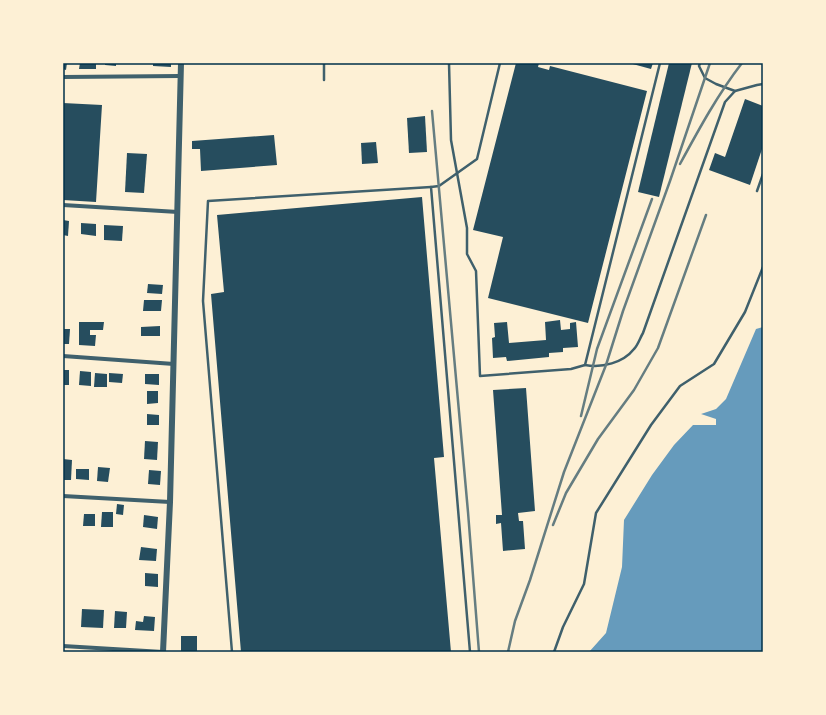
<svg xmlns="http://www.w3.org/2000/svg" width="826" height="715" viewBox="0 0 826 715" font-family="'PT Sans Narrow',sans-serif">
<style>
.water{fill:#669bbc}
.building{fill:#264d5e}
.lines{fill:none;stroke-linecap:round;stroke-linejoin:round}
.service{stroke:#3f606c;stroke-width:2.5}
.minor{stroke:#3f606c;stroke-width:4}
.tertiary{stroke:#3f606c;stroke-width:6}
.rail{stroke:#657d81;stroke-width:2.5}
.neatline{fill:none;stroke:#003049;stroke-width:1.5}
</style>
<rect width="100%" height="100%" fill="#fdf0d5"/>
<!-- water -->
<path class="water" d="M 763,327 L 763,652 L 589,652 L 606,633 L 622,567 L 624,520 L 652,475 L 674,445 L 693,425 L 716,425 L 716,419 L 701,414 L 716,409 L 726,399 L 756,329 Z"/>
<!-- building -->
<g class="building">
<path d="M 63,63 L 67,63 L 66,70 L 63,69 Z"/>
<path d="M 80,63 L 96,63 L 96,69 L 79,69 Z"/>
<path d="M 105,63 L 116,63 L 116,66 L 105,65 Z"/>
<path d="M 153,63 L 171,63 L 171,67 L 153,66 Z"/>
<path d="M 516,63 L 539,63 L 538,67 L 549,70 L 550,66 L 647,91 L 588,323 L 488,298 L 503,237 L 473,230 Z"/>
<path d="M 629,63 L 653,63 L 651,69 Z"/>
<path d="M 669,63 L 692,63 L 659,197 L 638,192 Z"/>
<path d="M 745,99 L 763,106 L 763,146 L 750,185 L 709,170 L 715,153 L 725,157 Z"/>
<path d="M 63,103 L 102,105 L 96,202 L 63,200 Z"/>
<path d="M 425,116 L 427,152 L 409,153 L 407,118 Z"/>
<path d="M 274,135 L 277,165 L 201,171 L 200,149 L 192,149 L 192,141 Z"/>
<path d="M 376,142 L 378,163 L 362,164 L 361,143 Z"/>
<path d="M 127,153 L 147,154 L 144,193 L 125,192 Z"/>
<path d="M 422,197 L 444,457 L 434,458 L 451,652 L 241,652 L 211,294 L 224,292 L 217,215 Z"/>
<path d="M 63,220 L 69,221 L 68,236 L 63,235 Z"/>
<path d="M 81,223 L 96,224 L 96,236 L 81,234 Z"/>
<path d="M 104,225 L 123,226 L 122,241 L 104,240 Z"/>
<path d="M 148,284 L 163,285 L 162,294 L 147,293 Z"/>
<path d="M 144,300 L 162,300 L 161,311 L 143,311 Z"/>
<path d="M 560,320 L 561,330 L 570,329 L 570,323 L 576,322 L 578,347 L 563,348 L 563,352 L 549,353 L 549,357 L 507,361 L 506,357 L 493,358 L 492,338 L 495,337 L 494,323 L 507,322 L 509,343 L 546,340 L 545,322 Z"/>
<path d="M 79,322 L 104,322 L 103,330 L 90,330 L 90,335 L 96,335 L 95,346 L 79,345 Z"/>
<path d="M 160,326 L 160,336 L 141,336 L 141,327 Z"/>
<path d="M 63,329 L 70,329 L 69,344 L 63,344 Z"/>
<rect x="63" y="370" width="6" height="15"/>
<path d="M 80,371 L 91,372 L 91,386 L 79,385 Z"/>
<path d="M 95,373 L 107,374 L 107,387 L 94,387 Z"/>
<path d="M 109,373 L 123,374 L 122,383 L 109,382 Z"/>
<path d="M 145,374 L 159,374 L 159,385 L 145,384 Z"/>
<path d="M 526,388 L 535,511 L 518,513 L 519,521 L 523,521 L 525,549 L 503,551 L 501,523 L 496,524 L 496,515 L 502,515 L 493,390 Z"/>
<path d="M 147,391 L 158,391 L 158,403 L 147,404 Z"/>
<path d="M 147,414 L 159,415 L 159,425 L 147,425 Z"/>
<path d="M 145,441 L 158,442 L 157,460 L 144,459 Z"/>
<path d="M 63,459 L 72,460 L 71,480 L 63,480 Z"/>
<path d="M 98,467 L 110,468 L 108,482 L 97,481 Z"/>
<path d="M 76,469 L 89,469 L 89,480 L 76,479 Z"/>
<path d="M 149,470 L 161,471 L 160,485 L 148,484 Z"/>
<path d="M 117,504 L 124,505 L 123,515 L 116,514 Z"/>
<path d="M 102,512 L 113,512 L 113,527 L 101,527 Z"/>
<path d="M 84,514 L 95,514 L 95,526 L 83,526 Z"/>
<path d="M 144,515 L 158,517 L 157,529 L 143,527 Z"/>
<path d="M 141,547 L 157,549 L 156,561 L 139,560 Z"/>
<path d="M 145,573 L 158,574 L 158,587 L 145,586 Z"/>
<path d="M 82,609 L 104,610 L 103,628 L 81,627 Z"/>
<path d="M 115,611 L 127,612 L 126,628 L 114,628 Z"/>
<path d="M 144,616 L 155,617 L 154,631 L 135,630 L 136,621 L 143,622 Z"/>
<rect x="181" y="636" width="16" height="16"/>
</g>
<g class="lines">
<!-- service -->
<g class="service">
<path d="M 449,63 L 451,140 L 467,228 L 467,254 L 476,271 L 480,376 L 571,369 L 585,365 L 660,63"/>
<path d="M 700,63 L 699,66 L 705,78 L 716,84 L 735,91 L 757,85 L 763,84"/>
<path d="M 324,80 L 324,63"/>
<path d="M 757,191 L 763,174"/>
<path d="M 585,365 C 602,368 623,363 634,349 C 638,345 640,338 643,333 L 725,102 L 735,91"/>
<path d="M 232,652 L 203,301 L 208,201 L 431,187"/>
<path d="M 470,652 L 431,187 L 439,186 L 477,159 L 500,63"/>
<path d="M 554,652 L 563,627 L 584,584 L 596,513 L 651,425 L 680,386 L 714,364 L 745,312 L 763,267"/>
</g>
<!-- minor -->
<g class="minor">
<path d="M 63,77 L 180,76"/>
<path d="M 63,205 L 178,212"/>
<path d="M 63,356 L 174,364"/>
<path d="M 63,496 L 170,502"/>
<path d="M 63,646 L 163,652"/>
</g>
<!-- tertiary -->
<path class="tertiary" d="M 163,652 L 170,502 L 181,63"/>
<!-- rail -->
<g class="rail">
<path d="M 432,111 L 468,512 L 479,652"/>
<path d="M 680,164 C 699,129 718,94 742,63"/>
<path d="M 581,416 L 597,349 L 652,199"/>
<path d="M 553,525 L 566,493 L 598,439 L 634,390 L 658,348 L 706,215"/>
<path d="M 508,652 L 515,621 L 530,580 L 564,472 L 606,365 L 623,311 L 670,181 L 710,63"/>
</g>
</g>
<!-- border -->
<rect width="826" height="715" fill="none" stroke="#fdf0d5" stroke-width="128"/>
<rect x="64" y="64" width="698" height="587" class="neatline"/>
</svg>
